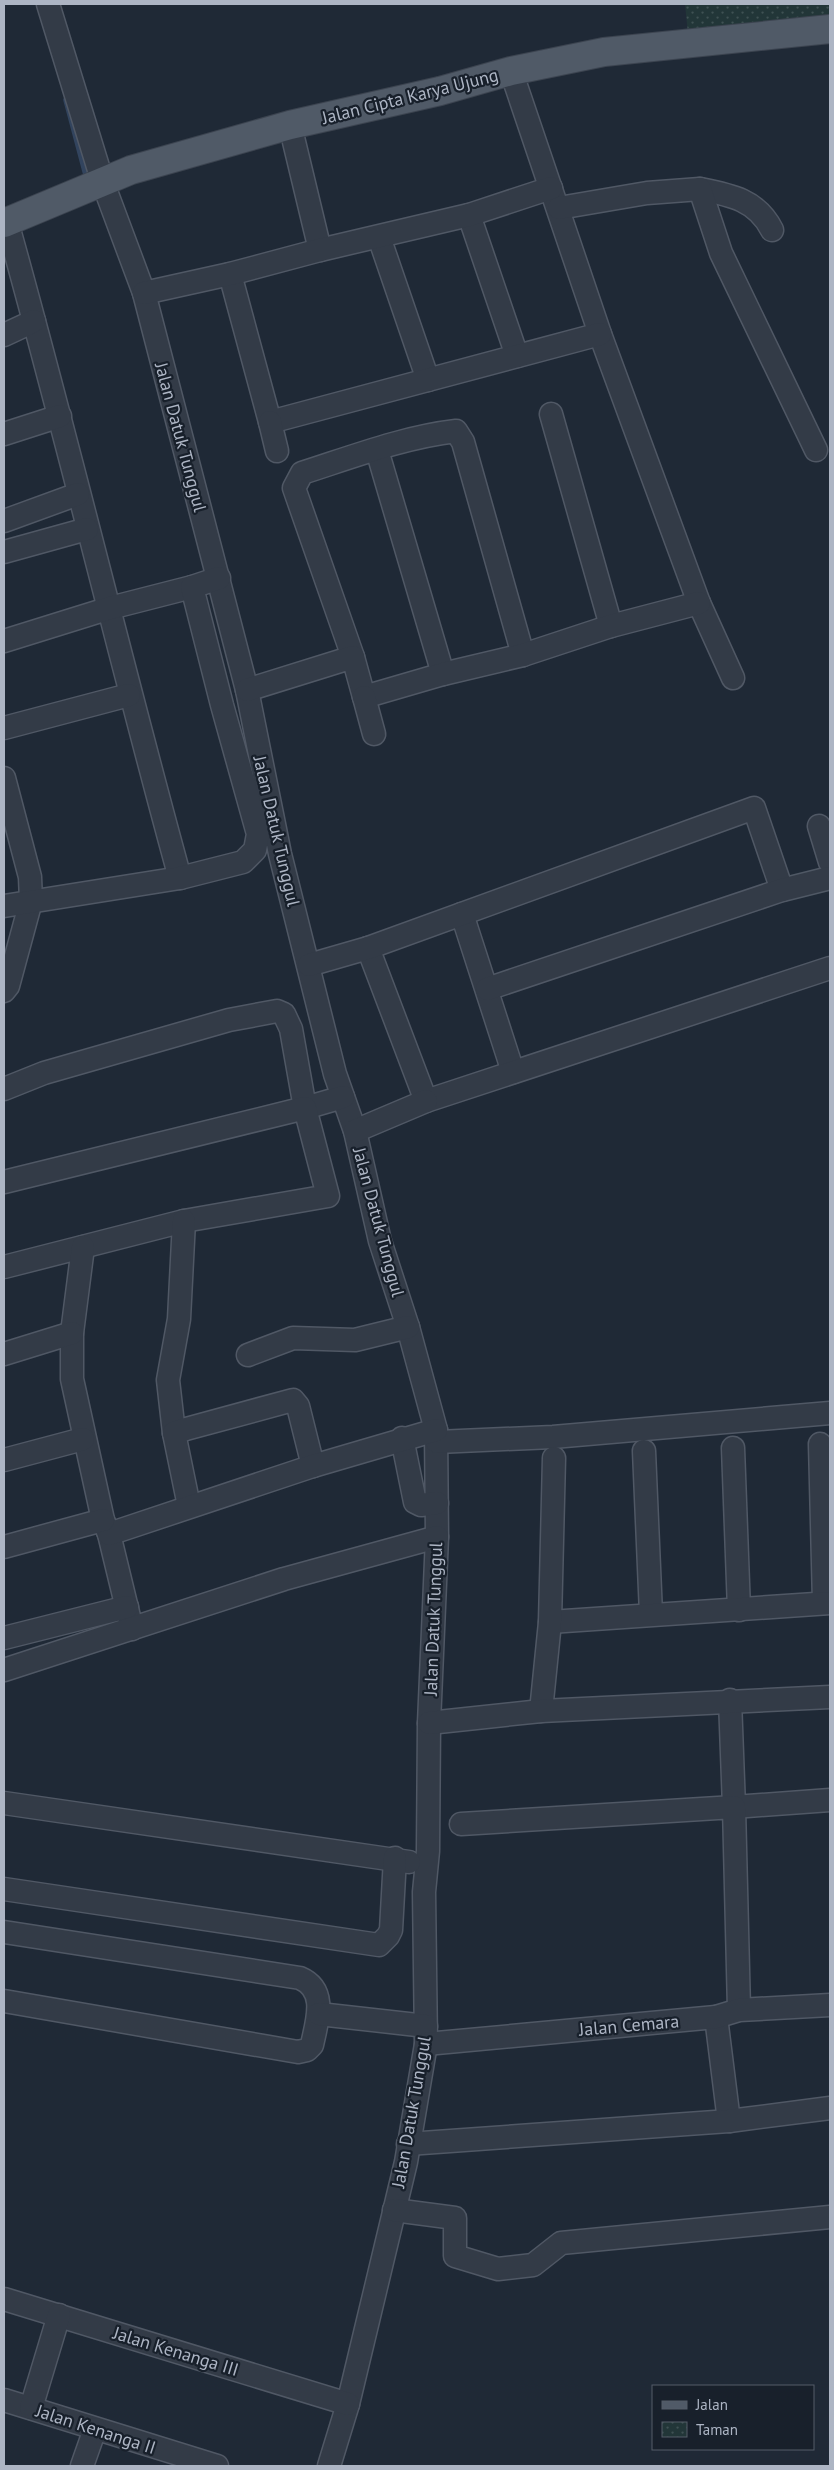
<svg xmlns="http://www.w3.org/2000/svg" width="834" height="2470" viewBox="0 0 834 2470" font-family="'PT Sans',sans-serif">
<style>
.park{fill:url(#park-dots)}
.lines{fill:none;stroke-linecap:round;stroke-linejoin:round}
.stream{stroke:#32445e;stroke-width:5.5}
.minor-casing{stroke:#505865;stroke-width:25}
.primary-casing{stroke:#3c4450;stroke-width:30}
.minor{stroke:#333b47;stroke-width:22}
.primary{stroke:#505a67;stroke-width:28}
.labels{text-anchor:middle;dominant-baseline:central;stroke-width:4.5;stroke-linejoin:round;paint-order:stroke}
.street-label{font-size:18px;fill:#adb5c4;stroke:#18202b}
</style>
<defs>
<pattern id="park-dots" width="8" height="8" patternUnits="userSpaceOnUse" patternTransform="scale(1.25)"><rect width="8" height="8" fill="#223638"/><path d="M2 2h.1M6 6h.1" fill="none" stroke="#3f5153" stroke-width="1.8" stroke-linecap="round"/></pattern>
</defs>
<rect width="100%" height="100%" fill="#1f2936"/>
<!-- park -->
<path class="park" d="M 685,4 L 830,4 L 830,31 L 689,44 Z"/>
<g class="lines">
<!-- stream -->
<path class="stream" d="M 66,100 L 87,179"/>
<!-- minor casing -->
<g class="minor-casing">
<g id="minor">
<path d="M 48,4 L 103,183 L 144,293 L 247,690 L 280,854 L 335,1074 L 355,1131 L 380,1241 L 408,1327 L 436,1430 L 437,1537 L 429,1723 L 428,1851 L 424,1892 L 426,2044 L 406,2162 L 348,2404 L 329,2466"/>
<path d="M 511,71 L 600,334 L 699,603 L 733,678"/>
<path d="M 290,125 L 320,250"/>
<path d="M 700,189 C 731,195 757,200 772,230"/>
<path d="M 559,208 L 647,193 L 700,189 L 721,253 L 816,450"/>
<path d="M 469,215 L 517,356"/>
<path d="M 7,222 C 68,440 120,660 180,878"/>
<path d="M 379,237 L 428,380"/>
<path d="M 230,274 L 270,422 L 600,334"/>
<path d="M 144,293 L 230,274 L 320,250 L 469,215 L 551,188"/>
<path d="M 4,335 L 34,321"/>
<path d="M 551,414 L 611,626"/>
<path d="M 270,422 L 277,451"/>
<path d="M 4,434 L 60,416"/>
<path d="M 377,450 L 443,674"/>
<path d="M 4,521 L 78,494"/>
<path d="M 4,552 L 87,529"/>
<path d="M 4,641 L 110,608 L 192,587"/>
<path d="M 353,657 L 294,488 L 302,473 C 352,457 404,437 456,431 L 463,442 L 523,655"/>
<path d="M 247,690 L 353,657 L 364,697 L 443,674 L 523,655 L 611,626 L 699,603"/>
<path d="M 364,697 L 374,734"/>
<path d="M 4,728 L 129,695"/>
<path d="M 4,778 L 30,877 L 31,901 L 8,986 L 4,991"/>
<path d="M 819,826 L 830,862"/>
<path d="M 4,906 L 180,878 L 243,862 L 255,850 L 258,834 L 222,705 L 192,587 L 219,578"/>
<path d="M 462,914 L 513,1072"/>
<path d="M 368,948 L 426,1101 L 830,968"/>
<path d="M 309,965 L 368,948 L 754,808 L 782,890"/>
<path d="M 487,989 L 782,890 L 830,878"/>
<path d="M 4,1089 L 44,1073 L 229,1020 L 277,1011 L 284,1014 L 291,1029 L 305,1108 L 343,1097"/>
<path d="M 355,1131 L 426,1101"/>
<path d="M 4,1182 L 305,1108 L 328,1196 L 184,1221 L 4,1267"/>
<path d="M 83,1247 L 72,1333 L 72,1379 L 103,1520 L 109,1534 L 132,1629"/>
<path d="M 4,1354 L 72,1333"/>
<path d="M 248,1355 L 293,1338 L 355,1340 L 408,1327"/>
<path d="M 174,1433 L 168,1380 L 179,1319 L 184,1221"/>
<path d="M 402,1438 L 415,1502 L 421,1505 L 437,1503"/>
<path d="M 437,1442 L 553,1437 L 830,1413"/>
<path d="M 820,1444 L 824,1603"/>
<path d="M 733,1448 L 739,1610"/>
<path d="M 644,1451 L 651,1614"/>
<path d="M 4,1460 L 83,1439"/>
<path d="M 189,1506 L 174,1433 L 186,1429 L 293,1400 L 298,1406 L 313,1466"/>
<path d="M 109,1534 L 313,1466 L 436,1430"/>
<path d="M 4,1547 L 103,1520"/>
<path d="M 550,1622 L 830,1603"/>
<path d="M 4,1638 L 127,1607"/>
<path d="M 4,1670 L 284,1579 L 437,1537"/>
<path d="M 730,1700 L 734,1807 L 830,1800"/>
<path d="M 541,1711 L 550,1622 L 554,1458"/>
<path d="M 429,1723 L 541,1711 L 830,1697"/>
<path d="M 4,1803 L 409,1862"/>
<path d="M 461,1824 L 734,1807 L 739,2010"/>
<path d="M 4,1889 L 379,1945 L 388,1936 L 391,1930 L 395,1858"/>
<path d="M 4,1932 L 300,1978 C 328,1990 317,2021 312,2045 L 307,2050 L 298,2052 L 4,2001"/>
<path d="M 319,2014 L 426,2026"/>
<path d="M 716,2017 L 729,2121"/>
<path d="M 426,2044 L 716,2017 L 739,2010 L 830,2005"/>
<path d="M 408,2144 L 729,2121 L 830,2108"/>
<path d="M 394,2210 L 455,2218 L 455,2256 L 498,2269 L 533,2265 L 561,2243 L 830,2217"/>
<path d="M 4,2299 L 348,2404"/>
<path d="M 4,2400 L 217,2466"/>
<path d="M 31,2408 L 59,2315"/>
<path d="M 82,2466 L 95,2429"/>
</g>
</g>
<!-- primary casing -->
<g class="primary-casing">
<path id="primary" d="M 4,223 L 131,170 L 290,125 L 440,91 L 511,71 L 604,52 L 830,29"/>
</g>
<!-- minor -->
<use href="#minor" class="minor"/>
<!-- primary -->
<use href="#primary" class="primary"/>
</g>
<g class="labels">
<!-- street labels -->
<g class="street-label">
<text transform="translate(410 96) rotate(-14)">Jalan Cipta Karya Ujung</text>
<text transform="translate(181 437) rotate(75)">Jalan Datuk Tunggul</text>
<text transform="translate(277 831) rotate(77)">Jalan Datuk Tunggul</text>
<text transform="translate(379 1222) rotate(75)">Jalan Datuk Tunggul</text>
<text transform="translate(433 1619) rotate(-88)">Jalan Datuk Tunggul</text>
<text transform="translate(629 2025) rotate(-5)">Jalan Cemara</text>
<text transform="translate(411 2112) rotate(-80)">Jalan Datuk Tunggul</text>
<text transform="translate(176 2351) rotate(17)">Jalan Kenanga III</text>
<text transform="translate(96 2429) rotate(18)">Jalan Kenanga II</text>
</g>
</g>
<!-- border -->
<rect width="834" height="2470" fill="none" stroke="#adb5c4" stroke-width="10"/>
<!-- legend -->
<rect x="652" y="2385" width="162" height="65" fill="#18202b" stroke="#545c68"/>
<rect x="662" y="2401" width="25" height="8" fill="#505a67" stroke="#545c68"/>
<text x="696" y="2410" font-size="15" fill="#adb5c4">Jalan</text>
<rect x="662" y="2422" width="25" height="15" fill="url(#park-dots)" stroke="#545c68"/>
<text x="696" y="2435" font-size="15" fill="#adb5c4">Taman</text>
</svg>
